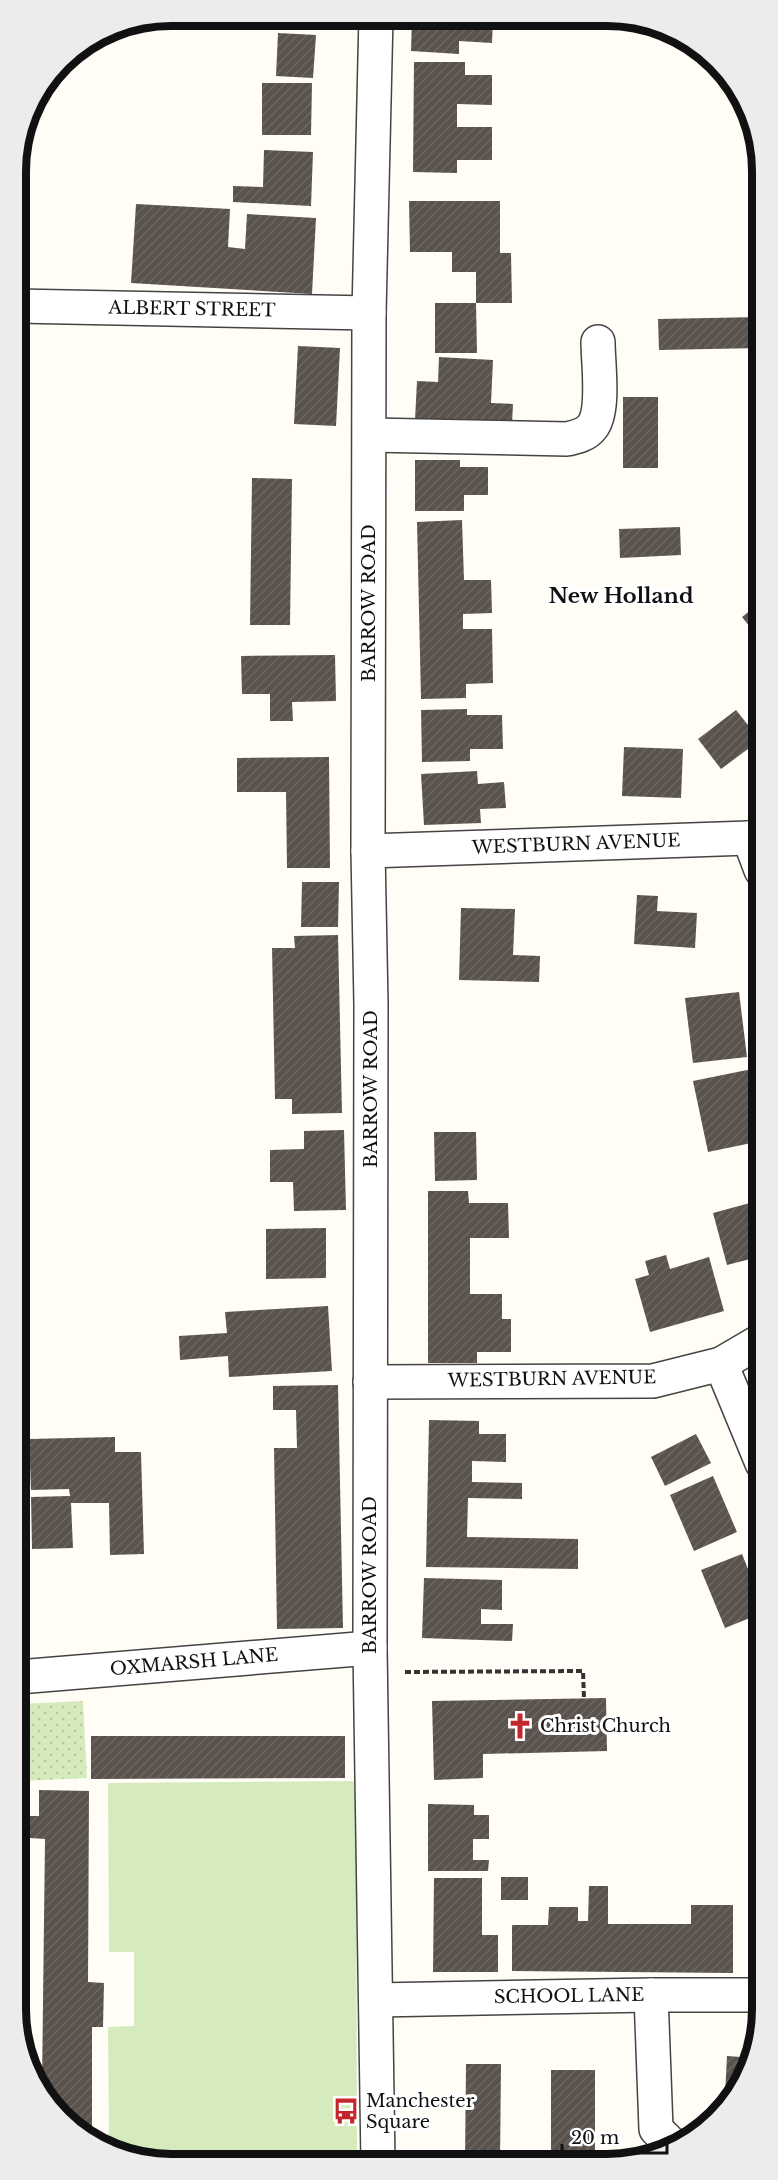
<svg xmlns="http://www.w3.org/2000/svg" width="778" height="2180" viewBox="0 0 778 2180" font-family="'Libre Baskerville',serif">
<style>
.grass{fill:url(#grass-dots)}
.park{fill:#d5ebbd}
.building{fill:url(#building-hatch)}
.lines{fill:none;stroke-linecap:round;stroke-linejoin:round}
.minor-casing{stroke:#444;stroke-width:36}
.path{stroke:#333;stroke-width:4;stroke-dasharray:6 3;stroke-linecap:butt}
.minor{stroke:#fff;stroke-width:33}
.labels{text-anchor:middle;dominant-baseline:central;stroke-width:6;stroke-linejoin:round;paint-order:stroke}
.street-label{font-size:18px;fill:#111;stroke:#fff}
.poi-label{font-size:18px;fill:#111;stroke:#fff;text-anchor:start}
.quarter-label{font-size:21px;font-weight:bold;fill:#111;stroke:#fff}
.rim{fill:none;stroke:#111;stroke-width:8}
</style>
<defs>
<pattern id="grass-dots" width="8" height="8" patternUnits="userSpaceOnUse" patternTransform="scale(1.5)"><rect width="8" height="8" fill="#d5ebbd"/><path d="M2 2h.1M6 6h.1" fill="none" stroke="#b6c8a1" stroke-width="1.8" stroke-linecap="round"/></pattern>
<pattern id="building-hatch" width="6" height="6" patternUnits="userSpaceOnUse" patternTransform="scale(1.5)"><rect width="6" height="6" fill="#5a524d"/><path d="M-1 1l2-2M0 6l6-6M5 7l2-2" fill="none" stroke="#6d6662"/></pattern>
</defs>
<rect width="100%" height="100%" fill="#fffdf5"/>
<!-- grass -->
<path class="grass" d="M 83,1701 L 87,1778 L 21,1781 L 18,1704 Z"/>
<!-- park -->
<path class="park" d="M 356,1781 L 357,2162 L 141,2162 L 109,2145 L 108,2027 L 134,2026 L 134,1952 L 109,1952 L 108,1783 Z"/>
<!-- building -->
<g class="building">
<path d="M 412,17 L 493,17 L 492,43 L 459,41 L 459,54 L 411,51 Z"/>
<path d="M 278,33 L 316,35 L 313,78 L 276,76 Z"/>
<path d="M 414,62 L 465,62 L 465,75 L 492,75 L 492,105 L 457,104 L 457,127 L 492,127 L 492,160 L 457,160 L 457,173 L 413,172 Z"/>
<path d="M 262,83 L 312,83 L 311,135 L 262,135 Z"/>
<path d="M 264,150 L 313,152 L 311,206 L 233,202 L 233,186 L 263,187 Z"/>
<path d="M 409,201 L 500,201 L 500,253 L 511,253 L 512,303 L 476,303 L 476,272 L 452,272 L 452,252 L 410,252 Z"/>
<path d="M 136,204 L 230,209 L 228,247 L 245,249 L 247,214 L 316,218 L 312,294 L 131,283 Z"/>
<path d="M 435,303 L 476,303 L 477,353 L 435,353 Z"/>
<path d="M 760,317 L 760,348 L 659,350 L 658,319 Z"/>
<path d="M 298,346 L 340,348 L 336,426 L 294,424 Z"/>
<path d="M 439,357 L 493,360 L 491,403 L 513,404 L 512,424 L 415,420 L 417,381 L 438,382 Z"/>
<rect x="623" y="397" width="35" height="71"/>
<path d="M 415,460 L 460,460 L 460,467 L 488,467 L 488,495 L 464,495 L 464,511 L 415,511 Z"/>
<path d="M 252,478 L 292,479 L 290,625 L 250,625 Z"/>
<path d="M 462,520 L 464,580 L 491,580 L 492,613 L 463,614 L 463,629 L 492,629 L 493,683 L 466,684 L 466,698 L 421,699 L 417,522 Z"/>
<path d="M 680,527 L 681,555 L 620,558 L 619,529 Z"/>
<path d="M 761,602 L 761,641 L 742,617 Z"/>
<path d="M 335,655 L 336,701 L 292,702 L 293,721 L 270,721 L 270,694 L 242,694 L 241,656 Z"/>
<path d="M 467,709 L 467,715 L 502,715 L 503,749 L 470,749 L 470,761 L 422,762 L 421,710 Z"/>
<path d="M 736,710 L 760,740 L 721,769 L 698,739 Z"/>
<path d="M 624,747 L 683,749 L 681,798 L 622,796 Z"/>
<path d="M 329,757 L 330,868 L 287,868 L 286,792 L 237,792 L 237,758 Z"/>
<path d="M 477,771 L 478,784 L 504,782 L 506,808 L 480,809 L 481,823 L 424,825 L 421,774 Z"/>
<path d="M 302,882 L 339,882 L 338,927 L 301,927 Z"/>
<path d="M 637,895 L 658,896 L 657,911 L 697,913 L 695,948 L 634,944 Z"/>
<path d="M 461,908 L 515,909 L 513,955 L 540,956 L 539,982 L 459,980 Z"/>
<path d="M 338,935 L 342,1113 L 292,1114 L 292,1099 L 275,1099 L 272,948 L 295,948 L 294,936 Z"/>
<path d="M 739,992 L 747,1057 L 693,1063 L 685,998 Z"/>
<path d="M 752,1069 L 761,1117 L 761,1141 L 708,1152 L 693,1081 Z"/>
<path d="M 344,1130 L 346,1210 L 294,1211 L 293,1182 L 270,1182 L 270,1150 L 304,1149 L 304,1131 Z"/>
<path d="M 434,1132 L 476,1132 L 477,1180 L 435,1181 Z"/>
<path d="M 428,1191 L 468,1191 L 469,1203 L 508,1203 L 509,1238 L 470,1238 L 470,1294 L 502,1294 L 502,1319 L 511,1319 L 511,1352 L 477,1352 L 477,1363 L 428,1363 Z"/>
<path d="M 761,1200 L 762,1256 L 727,1265 L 713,1213 Z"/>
<path d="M 326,1228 L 326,1278 L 266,1279 L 266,1229 Z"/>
<path d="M 666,1255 L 670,1269 L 709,1257 L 724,1311 L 650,1332 L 635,1279 L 649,1275 L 645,1261 Z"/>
<path d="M 328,1306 L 332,1371 L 229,1377 L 228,1356 L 180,1360 L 179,1336 L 227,1333 L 225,1312 Z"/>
<path d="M 338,1385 L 343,1628 L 277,1629 L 274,1448 L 297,1448 L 296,1410 L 273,1410 L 273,1386 Z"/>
<path d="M 429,1420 L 479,1421 L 479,1434 L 506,1434 L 506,1462 L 472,1461 L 472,1482 L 522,1483 L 522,1499 L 468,1498 L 467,1537 L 578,1539 L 578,1569 L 426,1567 Z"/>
<path d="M 696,1434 L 711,1463 L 665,1486 L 651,1457 Z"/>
<path d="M 115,1437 L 115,1452 L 141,1452 L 144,1554 L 110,1555 L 109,1503 L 71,1503 L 73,1548 L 32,1549 L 31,1497 L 70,1496 L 69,1489 L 31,1490 L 29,1439 Z"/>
<path d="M 713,1476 L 737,1532 L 694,1551 L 670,1495 Z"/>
<path d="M 742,1554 L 762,1604 L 762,1613 L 725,1628 L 701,1570 Z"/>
<path d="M 424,1578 L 502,1580 L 502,1610 L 481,1609 L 481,1624 L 513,1624 L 512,1641 L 422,1638 Z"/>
<path d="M 606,1698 L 607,1751 L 483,1754 L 483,1778 L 434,1780 L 432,1701 Z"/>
<path d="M 91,1736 L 345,1736 L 345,1778 L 91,1779 Z"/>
<path d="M 39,1790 L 89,1791 L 88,1982 L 104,1983 L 103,2027 L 92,2027 L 92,2136 L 61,2120 L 42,2085 L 45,1839 L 30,1838 L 30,1816 L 39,1816 Z"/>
<path d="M 428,1804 L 474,1805 L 474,1815 L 489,1815 L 489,1839 L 473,1839 L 473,1860 L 489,1860 L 488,1871 L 428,1871 Z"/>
<rect x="501" y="1877" width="27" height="23"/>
<path d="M 434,1878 L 482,1878 L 482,1935 L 498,1935 L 498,1972 L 433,1972 Z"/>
<path d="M 589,1886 L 608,1886 L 608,1924 L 691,1924 L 691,1905 L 733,1905 L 733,1973 L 512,1971 L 512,1925 L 548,1925 L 549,1907 L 578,1907 L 578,1921 L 588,1921 Z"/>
<path d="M 727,2056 L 754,2058 L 751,2068 L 734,2096 L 725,2095 Z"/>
<path d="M 466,2064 L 501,2064 L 500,2162 L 465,2162 Z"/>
<rect x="551" y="2070" width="44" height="92"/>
</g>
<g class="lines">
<!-- minor casing -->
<g class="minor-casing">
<g id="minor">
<path d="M 376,16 L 369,313 L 368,851 L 371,1004 L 370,1648 L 378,2162"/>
<path d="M 16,306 L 369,313"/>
<path d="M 370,435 L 567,439 C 576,437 586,435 592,427 C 605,411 598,363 598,342"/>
<path d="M 749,838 L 761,870"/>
<path d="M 368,851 L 749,838"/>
<path d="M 721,1364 L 762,1463"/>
<path d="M 370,1382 L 653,1381 L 721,1364 L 762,1340"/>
<path d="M 18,1677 L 370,1648"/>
<path d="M 651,1995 L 656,2129 L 675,2148"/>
<path d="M 376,2000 L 651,1995 L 763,1995"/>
</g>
</g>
<!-- path -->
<path class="path" d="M 405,1672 L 583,1671 L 584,1699"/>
<!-- minor -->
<use href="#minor" class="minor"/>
</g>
<!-- icons -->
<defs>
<g id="church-bare" transform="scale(2.07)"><path d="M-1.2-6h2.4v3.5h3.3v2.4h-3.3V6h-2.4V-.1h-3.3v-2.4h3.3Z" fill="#c4262e" stroke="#fff" stroke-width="2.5" paint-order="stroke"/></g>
<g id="bus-bare" transform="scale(2.07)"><path d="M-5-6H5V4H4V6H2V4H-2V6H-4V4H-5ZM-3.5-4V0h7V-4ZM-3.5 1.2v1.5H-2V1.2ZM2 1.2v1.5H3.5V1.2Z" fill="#c4262e" stroke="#fff" stroke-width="2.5" paint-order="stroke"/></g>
</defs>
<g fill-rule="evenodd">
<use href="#church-bare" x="520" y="1726"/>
<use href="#bus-bare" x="346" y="2111"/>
</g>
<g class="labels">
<!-- street labels -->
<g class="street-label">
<text transform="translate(192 309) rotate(1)">ALBERT STREET</text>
<text transform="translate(369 603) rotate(-90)">BARROW ROAD</text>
<text transform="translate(576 844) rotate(-2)">WESTBURN AVENUE</text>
<text transform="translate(371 1089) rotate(-90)">BARROW ROAD</text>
<text transform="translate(552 1379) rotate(-1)">WESTBURN AVENUE</text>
<text transform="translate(370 1575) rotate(-90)">BARROW ROAD</text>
<text transform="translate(194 1662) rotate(-5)">OXMARSH LANE</text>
<text transform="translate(569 1996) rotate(-1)">SCHOOL LANE</text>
</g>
<!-- poi labels -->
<g class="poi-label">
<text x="540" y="1726">Christ Church</text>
<text x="366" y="2101">Manchester<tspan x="366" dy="21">Square</tspan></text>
</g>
<!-- quarter labels -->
<g class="quarter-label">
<text x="621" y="596">New Holland</text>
</g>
</g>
<!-- crop -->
<path d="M0 0H778V2180H0ZM171 26H607A145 145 0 0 1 752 171V2009A145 145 0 0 1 607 2154H171A145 145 0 0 1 26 2009V171A145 145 0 0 1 171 26Z" fill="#ececec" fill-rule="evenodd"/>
<path class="rim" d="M171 26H607A145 145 0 0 1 752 171V2009A145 145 0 0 1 607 2154H171A145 145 0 0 1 26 2009V171A145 145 0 0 1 171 26Z"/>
<!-- scale -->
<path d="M562 2144v9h105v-9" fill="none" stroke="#111111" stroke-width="3"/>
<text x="571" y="2144" font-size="18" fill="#111111" stroke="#ffffff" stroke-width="4.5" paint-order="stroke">20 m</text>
</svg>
